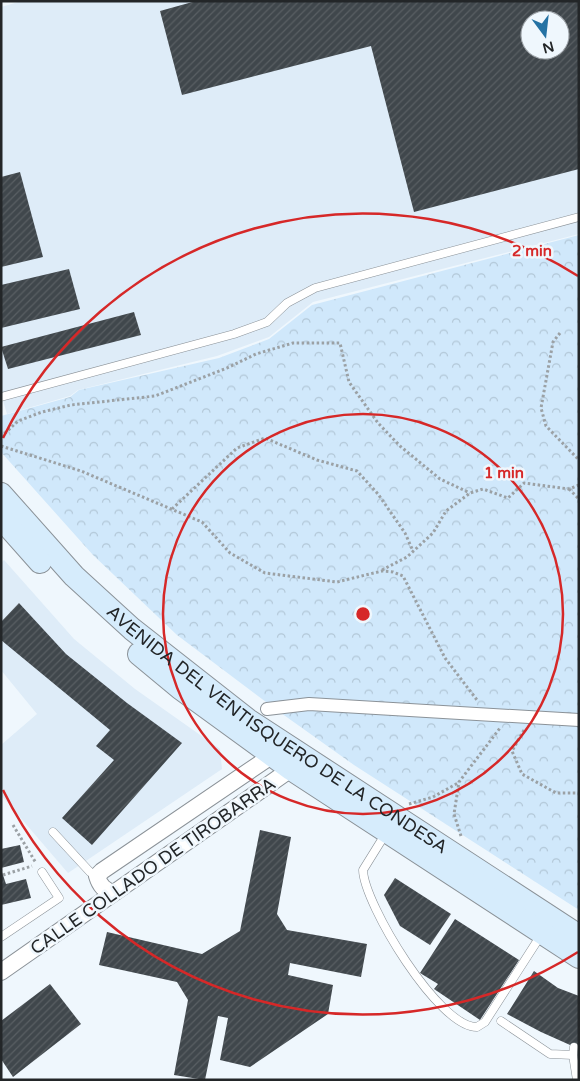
<svg xmlns="http://www.w3.org/2000/svg" width="580" height="1081" viewBox="0 0 580 1081" font-family="'Varela Round',sans-serif">
<style>
.built{fill:#deecf8;fill-rule:evenodd}
.park{fill:url(#park-crowns)}
.building{fill:url(#building-hatch);fill-rule:evenodd}
.lines{fill:none;stroke-linecap:round;stroke-linejoin:round}
.service-casing{stroke:#8b9298;stroke-width:9}
.pedestrian-casing{stroke:#8b9298;stroke-width:14}
.minor-casing{stroke:#8b9298;stroke-width:18}
.secondary-casing{stroke:#8b9298;stroke-width:24}
.path{stroke:#9ba1a5;stroke-width:3;stroke-dasharray:2.5 2.5;stroke-linecap:butt}
.service{stroke:#fff;stroke-width:8}
.pedestrian{stroke:#fff;stroke-width:12}
.minor{stroke:#fff;stroke-width:16}
.secondary{stroke:#d6ecfc;stroke-width:22}
.ring{fill:none;stroke:#d62828;stroke-width:2.5}
.labels{text-anchor:middle;dominant-baseline:central;stroke-width:5;stroke-linejoin:round;paint-order:stroke}
.street-label{font-size:18px;fill:#232628;stroke:#eff7fd}
.centre{fill:#d62828;stroke:#eff7fd;stroke-width:2.5}
.ring-label{font-size:15px;text-anchor:middle;font-weight:bold;fill:#d62828;stroke:#eff7fd;stroke-width:5;stroke-linejoin:round;paint-order:stroke}
</style>
<defs>
<pattern id="park-crowns" width="20" height="18" patternUnits="userSpaceOnUse" patternTransform="scale(1.25)"><rect width="20" height="18" fill="#d0e8fb"/><path d="M2 6a3 3 0 1 1 6 0M12 15a3 3 0 1 1 6 0" fill="none" stroke="#b2c7d7"/></pattern>
<pattern id="building-hatch" width="6" height="6" patternUnits="userSpaceOnUse" patternTransform="scale(1.25)"><rect width="6" height="6" fill="#40474c"/><path d="M-1 1l2-2M0 6l6-6M5 7l2-2" fill="none" stroke="#595f63"/></pattern>
</defs>
<rect width="100%" height="100%" fill="#eff7fd"/>
<!-- built -->
<g class="built">
<path d="M 22,1 L 579,1 L 579,234 L 313,302 L 269,337 L 217,356 L 78,390 L 70,396 L 7,414 L 1,394 L 1,7 ZM 530,20 L 560,20 L 560,50 L 530,50 Z"/>
<path d="M 4,560 L 74,639 L 135,689 L 220,749 L 222,769 L 68,873 L 1,795 L 1,745 L 37,714 L 1,670 L 1,563 Z"/>
</g>
<!-- park -->
<path class="park" d="M 579,235 L 579,910 L 354,765 L 274,708 L 177,635 L 93,555 L 1,452 L 1,416 L 70,397 L 79,390 L 219,358 L 269,339 L 312,305 Z"/>
<!-- building -->
<g class="building">
<path d="M 196,1 L 579,1 L 579,169 L 414,212 L 371,46 L 182,95 L 160,11 ZM 530,20 L 560,20 L 560,50 L 530,50 Z"/>
<path d="M 20,172 L 43,257 L 1,267 L 1,177 Z"/>
<path d="M 69,269 L 80,309 L 1,328 L 1,285 Z"/>
<path d="M 134,312 L 141,335 L 8,369 L 1,347 Z"/>
<path d="M 19,603 L 66,654 L 127,703 L 182,743 L 92,845 L 62,818 L 114,760 L 96,746 L 110,730 L 1,640 L 1,622 Z"/>
<path d="M 260,830 L 291,837 L 277,914 L 287,930 L 367,944 L 361,977 L 290,963 L 288,975 L 333,985 L 328,1014 L 250,1067 L 220,1060 L 228,1018 L 218,1016 L 205,1080 L 174,1075 L 188,1000 L 177,982 L 99,965 L 107,932 L 202,954 L 240,931 Z"/>
<path d="M 20,845 L 24,862 L 1,868 L 1,849 Z"/>
<path d="M 1,869 L 6,884 L 26,879 L 31,898 L 1,905 Z"/>
<path d="M 395,878 L 451,914 L 430,945 L 400,926 L 384,895 Z"/>
<path d="M 455,919 L 519,960 L 480,1020 L 434,989 L 438,984 L 420,973 Z"/>
<path d="M 534,971 L 558,988 L 579,996 L 579,1049 L 541,1032 L 507,1014 Z"/>
<path d="M 50,984 L 81,1024 L 13,1077 L 1,1059 L 1,1021 Z"/>
</g>
<g class="lines">
<!-- service casing -->
<g class="service-casing">
<g id="service">
<path d="M 1,397 L 234,334 L 267,322 L 287,303 L 315,288 L 579,217"/>
<path d="M 53,832 L 90,872 L 97,876"/>
<path d="M 386,833 L 363,870 C 364,904 439,1028 477,1027 L 485,1022 L 541,935"/>
<path d="M 1,937 L 59,898 L 42,872"/>
<path d="M 501,1021 L 550,1054 L 573,1055"/>
<path d="M 574,1047 L 573,1055 L 577,1080"/>
</g>
</g>
<!-- pedestrian casing -->
<g class="pedestrian-casing">
<path id="pedestrian" d="M 267,709 L 309,704 L 579,720"/>
</g>
<!-- minor casing -->
<g class="minor-casing">
<g id="minor">
<path d="M 113,893 C 104,890 100,886 97,876 L 102,871 L 280,750"/>
<path d="M 1,972 L 291,769 L 297,762"/>
</g>
</g>
<!-- secondary casing -->
<g class="secondary-casing">
<g id="secondary">
<path id="s1" d="M 1,494 L 74,576 L 132,629 L 248,720 L 579,936"/>
<path d="M 1,518 L 40,562"/>
<path d="M 139,654 L 180,688 L 291,769 L 579,957"/>
</g>
</g>
<!-- path -->
<g class="path">
<path d="M 560,333 L 553,342 L 541,408 L 546,426 L 579,460"/>
<path d="M 1,437 L 18,421 L 42,412 L 71,405 L 155,396 L 227,368 L 256,354 L 293,343 L 340,343 L 349,382 L 378,423 L 400,446 L 440,479 L 470,493"/>
<path d="M 1,446 L 81,471 L 202,522 L 230,553 L 265,573 L 337,582 L 382,571 L 393,572 L 403,576 L 445,658 L 477,700"/>
<path d="M 569,489 L 579,499"/>
<path d="M 172,509 L 237,448 L 265,438 L 317,460 L 357,471 L 378,494 L 405,533 L 413,551"/>
<path d="M 382,570 L 407,557 L 433,533 L 446,511 L 470,493 L 483,489 L 508,498 L 524,483 L 569,489 L 579,485"/>
<path d="M 524,730 L 512,751 L 522,774 L 556,793 L 579,793"/>
<path d="M 409,804 L 433,797 L 458,783"/>
<path d="M 13,825 L 36,863"/>
<path d="M 461,836 L 454,814 L 459,782 L 500,728"/>
<path d="M 3,875 L 32,866"/>
</g>
<!-- service -->
<use href="#service" class="service"/>
<!-- pedestrian -->
<use href="#pedestrian" class="pedestrian"/>
<!-- minor -->
<use href="#minor" class="minor"/>
<!-- secondary -->
<use href="#secondary" class="secondary"/>
</g>
<!-- distance rings -->
<g class="ring">
<circle cx="363" cy="614" r="200"/>
<path d="M578 952A401 401 0 0 1 3 790M3 438A401 401 0 0 1 578 276"/>
</g>
<g class="labels">
<!-- street labels -->
<g class="street-label">
<text stroke="none"><textPath href="#s1" startOffset="365">AVENIDA DEL VENTISQUERO DE LA CONDESA</textPath></text>
<text transform="translate(153 866) rotate(-35)">CALLE COLLADO DE TIROBARRA</text>
</g>
</g>
<circle cx="363" cy="614" r="8" class="centre"/>
<g class="ring-label">
<text x="532" y="256">2 min</text>
<text x="504" y="478">1 min</text>
</g>
<!-- border -->
<rect width="580" height="1081" fill="none" stroke="#232628" stroke-width="5"/>
<!-- north arrow -->
<g transform="translate(545 35) rotate(165)"><circle r="24" fill="#eff7fd" stroke="#9da3a8"/>
<path d="M0-4L9 19L0 12L-9 19Z" fill="#2472a4"/>
<text y="-8" font-size="14" font-weight="bold" text-anchor="middle" fill="#232628">N</text>
</g>
</svg>
